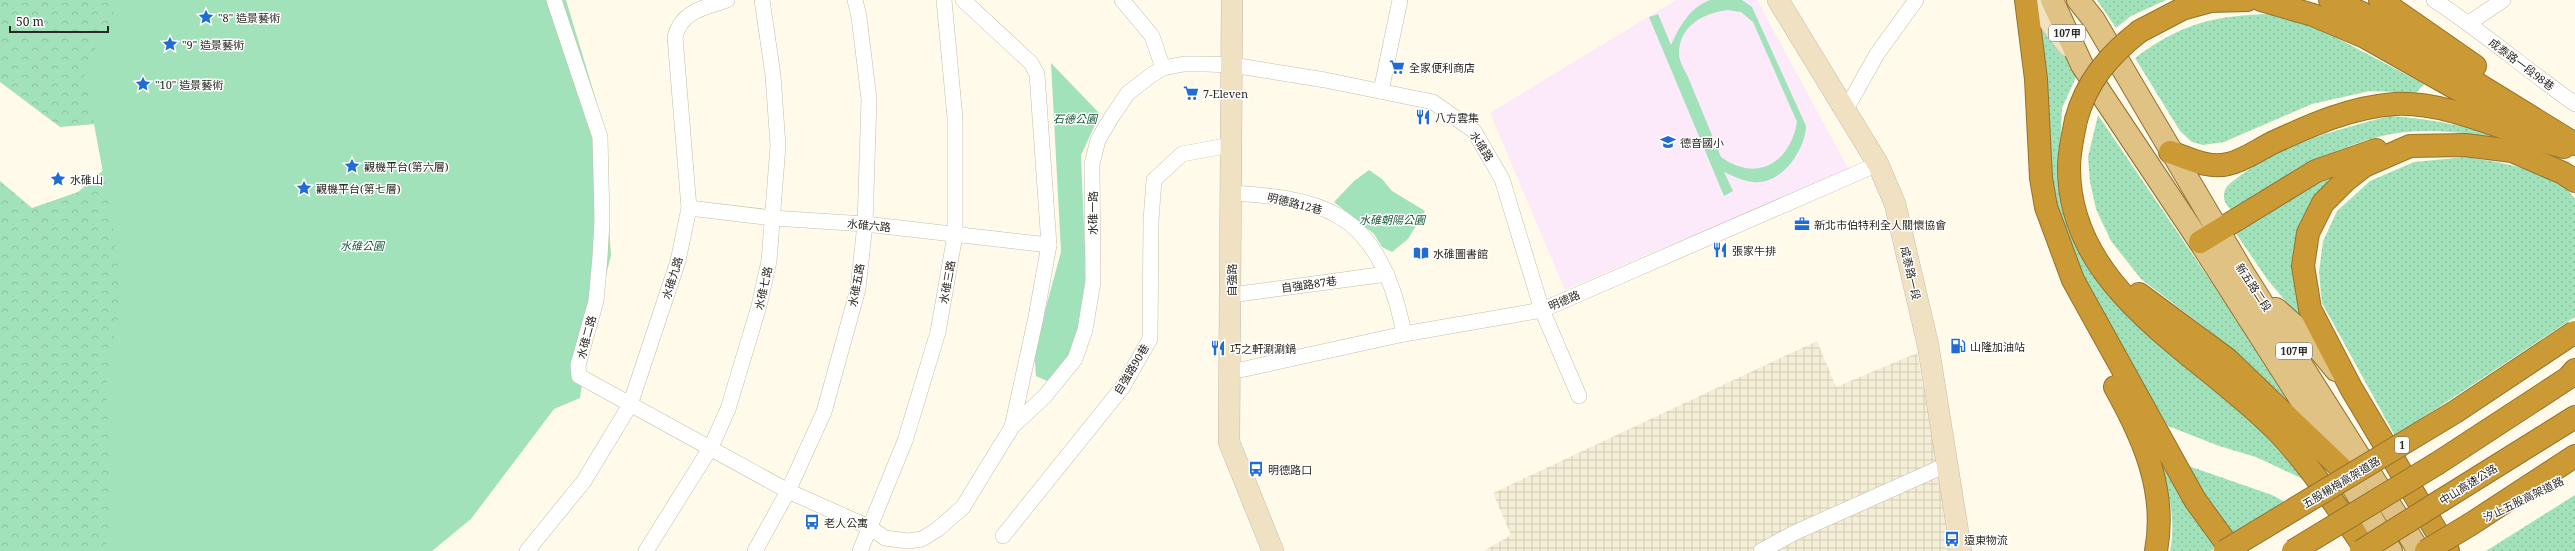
<svg xmlns="http://www.w3.org/2000/svg" width="2575" height="551" viewBox="0 0 2575 551" font-family="'Noto Serif','Noto Sans TC',serif">
<style>
.industrial{fill:url(#industrial-grid)}
.education{fill:#fce9f9}
.grass{fill:url(#grass-dots)}
.forest{fill:url(#forest-crowns)}
.park{fill:#a2e2ba;fill-rule:evenodd}
.lines{fill:none;stroke-linecap:round;stroke-linejoin:round}
.street-casing{stroke:#c3beae;stroke-width:16}
.secondary-casing{stroke:#c3beae;stroke-width:22}
.primary-casing{stroke:#93722e;stroke-width:24}
.highway-casing{stroke:#93722e;stroke-width:24}
.street{stroke:#fff;stroke-width:15}
.secondary{stroke:#efe1c2;stroke-width:21}
.primary{stroke:#e0c285;stroke-width:22}
.highway{stroke:#cb9a34;stroke-width:22}
.highway-bridge-casing{stroke:#93722e;stroke-width:24;stroke-linecap:butt}
.highway-bridge{stroke:#cb9a34;stroke-width:22}
.labels{text-anchor:middle;dominant-baseline:central;stroke-width:3;stroke-linejoin:round;paint-order:stroke}
.shield{fill:#fff;stroke:#6a6864;stroke-width:1}
.shield-label{font-size:10px;font-weight:bold;fill:#2a2822}
.poi-label{font-size:11px;fill:#2a2822;stroke:#fff;text-anchor:start}
.street-label{font-size:11px;fill:#2a2822;stroke:#fff}
.park-label{font-size:11px;font-style:italic;fill:#165837;stroke:#fff}
</style>
<defs>
<pattern id="industrial-grid" width="8" height="8" patternUnits="userSpaceOnUse"><rect width="8" height="8" fill="#f5eed6"/><path d="M0 4h8M4 0v8" fill="none" stroke="#d2ccb7"/></pattern>
<pattern id="grass-dots" width="8" height="8" patternUnits="userSpaceOnUse"><rect width="8" height="8" fill="#a2e2ba"/><path d="M2 2h.1M6 6h.1" fill="none" stroke="#8cc2a0" stroke-width="1.8" stroke-linecap="round"/></pattern>
<pattern id="forest-crowns" width="20" height="18" patternUnits="userSpaceOnUse"><rect width="20" height="18" fill="#a2e2ba"/><path d="M2 6a3 3 0 1 1 6 0M12 15a3 3 0 1 1 6 0" fill="none" stroke="#8cc2a0"/></pattern>
</defs>
<rect width="100%" height="100%" fill="#fffae9"/>
<!-- industrial -->
<path class="industrial" d="M 1817,341 L 1836,387 L 1917,353 L 1954,551 L 1484,551 L 1511,535 L 1493,493 Z"/>
<!-- education -->
<path class="education" d="M 1676,0 L 1757,0 L 1850,172 L 1648,254 L 1565,290 L 1490,113 Z"/>
<!-- grass -->
<g class="grass">
<path d="M 2097,0 L 2166,0 L 2131,16 L 2116,28 Z"/>
<path d="M 2033,13 L 2078,73 L 2062,108 L 2059,173 L 2098,280 L 2120,307 L 2144,332 L 2249,418 L 2307,481 L 2256,457 L 2219,446 L 2168,426 L 2090,299 L 2058,226 Z"/>
<path d="M 2273,14 L 2322,30 L 2424,84 L 2416,93 L 2370,91 L 2312,104 L 2224,142 L 2203,145 L 2192,142 L 2180,131 L 2135,58 C 2182,23 2215,15 2273,14 Z"/>
<path d="M 2098,115 L 2296,407 L 2212,333 L 2141,279 L 2111,241 L 2096,209 L 2090,182 L 2088,157 Z"/>
<path d="M 2391,116 C 2436,119 2477,129 2520,141 C 2483,136 2443,128 2405,132 C 2340,140 2285,178 2232,211 C 2228,207 2223,201 2224,195 C 2224,185 2234,181 2241,175 C 2285,143 2338,129 2391,116 Z"/>
<path d="M 2466,157 C 2498,162 2556,170 2575,199 L 2575,317 L 2395,436 L 2322,303 L 2319,272 L 2323,241 L 2337,211 L 2370,181 L 2414,162 Z"/>
<path d="M 2335,173 L 2311,202 L 2296,236 L 2295,293 L 2323,346 L 2267,279 L 2235,232 Z"/>
<path d="M 2157,455 L 2272,495 L 2289,504 L 2211,551 L 2170,551 C 2177,517 2167,487 2157,455 Z"/>
<path d="M 2575,495 L 2575,551 L 2486,551 Z"/>
</g>
<!-- forest -->
<path class="forest" d="M 0,0 L 538,0 L 395,551 L 0,551 L 0,181 L 32,208 L 78,192 L 107,167 L 95,124 L 60,127 L 0,82 Z"/>
<!-- park -->
<g class="park">
<path d="M 120,0 L 566,0 L 602,120 L 611,255 L 585,361 L 580,398 L 554,409 L 471,519 L 432,551 L 106,551 L 109,521 L 107,384 L 121,297 L 113,227 L 84,70 Z"/>
<path d="M 1710,0 L 1742,0 L 1752,7 L 1806,126 C 1805,150 1782,185 1753,182 C 1743,181 1733,176 1724,172 L 1733,191 L 1724,196 L 1649,17 L 1658,14 L 1671,45 C 1680,26 1689,8 1710,0 ZM 1728,10 L 1741,12 L 1753,22 L 1797,122 C 1790,163 1757,183 1721,157 C 1710,130 1699,104 1688,77 C 1685,71 1679,61 1679,54 C 1679,26 1703,13 1728,10 Z"/>
<path d="M 1051,63 L 1100,114 L 1081,155 L 1086,275 L 1078,327 L 1068,360 L 1054,384 L 1036,376 L 1034,351 L 1061,252 Z"/>
<path d="M 1369,170 L 1382,179 L 1392,191 L 1425,211 L 1408,239 L 1392,252 L 1382,247 L 1374,234 L 1334,202 L 1354,181 Z"/>
</g>
<g class="lines">
<!-- street casing -->
<g class="street-casing">
<g id="street">
<path d="M 554,0 L 600,137 L 602,220 L 600,257 L 596,301 L 578,365 L 579,376 L 788,491 L 871,528 L 885,538 L 908,541 L 922,539 L 938,529 L 963,507 L 1012,427 L 1045,396 L 1075,359 L 1085,330 L 1093,282 L 1092,164 L 1098,140 L 1111,118 L 1128,93 L 1150,76 L 1163,68 L 1184,64 L 1205,64 L 1232,65 L 1325,80 L 1433,102 L 1474,131 L 1502,179 L 1542,310 L 1579,396"/>
<path d="M 963,0 L 1031,63 L 1037,74 L 1049,245 L 1036,317 L 1012,427"/>
<path d="M 1122,0 L 1152,36 L 1163,68"/>
<path d="M 2434,0 C 2483,32 2527,70 2575,104"/>
<path d="M 2469,23 L 2503,0"/>
<path d="M 1381,91 L 1400,0"/>
<path d="M 1845,111 L 1877,54 L 1916,0"/>
<path d="M 1231,193 C 1266,195 1309,198 1340,217 C 1380,241 1396,292 1404,334"/>
<path d="M 689,208 L 773,218 L 865,224 L 1049,245"/>
<path d="M 1231,295 L 1387,274"/>
<path d="M 1231,372 L 1404,334 L 1542,310 L 1878,164"/>
<path d="M 1003,536 L 1122,388 L 1150,339 L 1151,220 L 1154,180 L 1182,154 L 1231,145"/>
<path d="M 527,551 L 584,481 L 630,405 L 678,261 L 689,208 L 675,37 C 681,11 704,8 727,0"/>
<path d="M 646,551 L 711,447 L 728,409 L 759,306 L 769,261 L 778,146 L 773,75 L 762,0"/>
<path d="M 755,551 L 788,491 L 824,412 L 858,289 L 865,224 L 869,99 L 859,17 L 855,0"/>
<path d="M 860,551 L 905,441 L 938,332 L 955,235 L 955,118 L 944,0"/>
<path d="M 1761,551 L 1794,533 L 1946,465"/>
</g>
</g>
<!-- secondary casing -->
<g class="secondary-casing">
<g id="secondary">
<path d="M 1232,0 L 1229,442 L 1273,551"/>
<path d="M 1778,0 L 1878,164 L 1895,204 L 1928,345 L 1961,551"/>
<path d="M 2033,0 L 2068,46"/>
</g>
</g>
<!-- primary casing -->
<g class="primary-casing">
<g id="primary">
<path d="M 2052,0 L 2082,65 L 2200,242 L 2303,403 L 2391,551"/>
<path d="M 2078,0 L 2094,20 L 2245,276 L 2419,551"/>
<path d="M 2276,309 L 2312,341 L 2336,370"/>
</g>
</g>
<!-- highway casing -->
<g class="highway-casing">
<g id="highway">
<path d="M 2026,0 L 2036,79 L 2041,178 L 2046,207 L 2073,280 L 2195,500 L 2232,551"/>
<path d="M 2261,0 L 2313,15 L 2365,37 L 2512,120"/>
<path d="M 2330,0 L 2362,13 L 2575,144"/>
<path d="M 2380,0 L 2475,66"/>
<path d="M 2140,31 L 2182,9 L 2211,1 L 2247,0"/>
<path d="M 2076,120 C 2073,135 2069,152 2069,168 C 2069,293 2202,353 2278,432 C 2312,467 2339,511 2367,551"/>
<path d="M 2170,152 C 2188,158 2208,169 2228,164 C 2243,161 2258,150 2272,143 C 2311,125 2351,107 2395,104 C 2449,101 2511,134 2564,147"/>
<path d="M 2200,242 L 2316,171 L 2376,150"/>
<path d="M 2139,294 L 2227,359 L 2342,469"/>
<path d="M 2115,387 C 2144,439 2167,491 2156,551"/>
<path d="M 2438,463 L 2568,378 L 2575,370"/>
<path d="M 2442,500 L 2575,417"/>
<path d="M 2471,524 L 2575,456"/>
<path d="M 2448,551 L 2351,388 L 2310,309 L 2303,266 L 2308,233 L 2323,203 L 2346,180 L 2364,166 L 2410,146 L 2465,145 L 2512,151 L 2563,173 L 2575,181"/>
</g>
</g>
<!-- street -->
<use href="#street" class="street"/>
<!-- secondary -->
<use href="#secondary" class="secondary"/>
<!-- primary -->
<use href="#primary" class="primary"/>
<!-- highway -->
<use href="#highway" class="highway"/>
<!-- highway-bridge casing -->
<g class="highway-bridge-casing">
<g id="highway-bridge">
<path d="M 2076,120 C 2086,82 2109,55 2140,31"/>
<path d="M 2225,551 L 2455,412 L 2575,332"/>
<path d="M 2293,551 L 2438,463"/>
<path d="M 2361,551 L 2442,500"/>
<path d="M 2426,551 L 2471,524"/>
</g>
</g>
<!-- highway-bridge -->
<use href="#highway-bridge" class="highway-bridge"/>
</g>
<!-- icons -->
<defs>
<g id="sight-bare" transform="scale(1.2)"><path d="M0-6L1.8-2.2L6-1.7L2.9 1.2L3.7 5.4L0 3.3L-3.7 5.4L-2.9 1.2L-6-1.7L-1.8-2.2Z" fill="#1f6cd7" stroke="#fff" stroke-width="2.5" paint-order="stroke"/></g>
<g id="supermarket-bare" transform="scale(1.2)"><path d="M-6-5.5h2.5l.6 2H6L4.5 2H-2.5L-4.4-4H-6ZM-1.5 3.2a1.3 1.3 0 1 0 .1 0ZM3 3.2a1.3 1.3 0 1 0 .1 0Z" fill="#1f6cd7" stroke="#fff" stroke-width="2.5" paint-order="stroke"/></g>
<g id="restaurant-bare" transform="scale(1.2)"><path d="M-5-6h1v4h1v-4h1v4h1v-4h1v5L-1.5 .5V6h-2V.5L-5-1ZM5-6V6H3V1.5H1.5Q1.5-4 5-6Z" fill="#1f6cd7" stroke="#fff" stroke-width="2.5" paint-order="stroke"/></g>
<g id="school-bare" transform="scale(1.2)"><path d="M0-5L7-2L0 1L-7-2ZM-4 1L0 2.5L4 1V4Q0 6-4 4Z" fill="#1f6cd7" stroke="#fff" stroke-width="2.5" paint-order="stroke"/></g>
<g id="office-bare" transform="scale(1.2)"><path d="M-6-3h4V-5.5h4V-3h4V5H-6ZM-1-4.5V-3h2v-1.5ZM-6 0V1H6V0Z" fill="#1f6cd7" stroke="#fff" stroke-width="2.5" paint-order="stroke"/></g>
<g id="library-bare" transform="scale(1.2)"><path d="M-6-4Q-3-5.5-.7-3.5V5Q-3 3-6 4ZM6-4Q3-5.5 .7-3.5V5Q3 3 6 4Z" fill="#1f6cd7" stroke="#fff" stroke-width="2.5" paint-order="stroke"/></g>
<g id="fuel-bare" transform="scale(1.2)"><path d="M-5.5-6h7V0h2V4h1.3V-2.5L3-4.5l.8-.8L6-3V5H2.5V1h-1V6h-7ZM-4.2-4.7v3.2H.2V-4.7Z" fill="#1f6cd7" stroke="#fff" stroke-width="2.5" paint-order="stroke"/></g>
<g id="bus-bare" transform="scale(1.2)"><path d="M-5-6H5V4H4V6H2V4H-2V6H-4V4H-5ZM-3.5-4V0h7V-4ZM-3.5 1.2v1.5H-2V1.2ZM2 1.2v1.5H3.5V1.2Z" fill="#1f6cd7" stroke="#fff" stroke-width="2.5" paint-order="stroke"/></g>
</defs>
<g fill-rule="evenodd">
<use href="#sight-bare" x="206" y="17"/>
<use href="#sight-bare" x="170" y="44"/>
<use href="#supermarket-bare" x="1397" y="67"/>
<use href="#sight-bare" x="143" y="84"/>
<use href="#supermarket-bare" x="1191" y="93"/>
<use href="#restaurant-bare" x="1423" y="117"/>
<use href="#school-bare" x="1668" y="142"/>
<use href="#sight-bare" x="352" y="166"/>
<use href="#sight-bare" x="58" y="179"/>
<use href="#sight-bare" x="304" y="188"/>
<use href="#office-bare" x="1802" y="224"/>
<use href="#restaurant-bare" x="1720" y="250"/>
<use href="#library-bare" x="1421" y="253"/>
<use href="#fuel-bare" x="1958" y="346"/>
<use href="#restaurant-bare" x="1218" y="348"/>
<use href="#bus-bare" x="1256" y="469"/>
<use href="#bus-bare" x="812" y="522"/>
<use href="#bus-bare" x="1952" y="539"/>
</g>
<g class="labels">
<!-- shield labels -->
<g class="shield">
<rect x="2049" y="25" width="36" height="16" rx="3"/>
<rect x="2276" y="343" width="36" height="16" rx="3"/>
<rect x="2395" y="437" width="14" height="16" rx="3"/>
</g>
<g class="shield-label">
<text x="2067" y="33">107甲</text>
<text x="2294" y="351">107甲</text>
<text x="2402" y="445">1</text>
</g>
<!-- poi labels -->
<g class="poi-label">
<text x="218" y="17">"8" 造景藝術</text>
<text x="182" y="44">"9" 造景藝術</text>
<text x="1409" y="67">全家便利商店</text>
<text x="155" y="84">"10" 造景藝術</text>
<text x="1203" y="93">7-Eleven</text>
<text x="1435" y="117">八方雲集</text>
<text x="1680" y="142">德音國小</text>
<text x="364" y="166">觀機平台(第六層)</text>
<text x="70" y="179">水碓山</text>
<text x="316" y="188">觀機平台(第七層)</text>
<text x="1814" y="224">新北市伯特利全人關懷協會</text>
<text x="1732" y="250">張家牛排</text>
<text x="1433" y="253">水碓圖書館</text>
<text x="1970" y="346">山隆加油站</text>
<text x="1230" y="348">巧之軒涮涮鍋</text>
<text x="1268" y="469">明德路口</text>
<text x="824" y="522">老人公寓</text>
<text x="1964" y="539">遠東物流</text>
</g>
<!-- street labels -->
<g class="street-label">
<text transform="translate(2522 64) rotate(37)">成泰路一段98巷</text>
<text transform="translate(1482 146) rotate(57)">水碓路</text>
<text transform="translate(1295 203) rotate(14)">明德路12巷</text>
<text transform="translate(1092 213) rotate(-90)">水碓一路</text>
<text transform="translate(869 225) rotate(5)">水碓六路</text>
<text transform="translate(1911 273) rotate(77)">成泰路一段</text>
<text transform="translate(672 278) rotate(-73)">水碓九路</text>
<text transform="translate(1231 280) rotate(-90)">自強路</text>
<text transform="translate(947 282) rotate(-80)">水碓三路</text>
<text transform="translate(1309 284) rotate(-8)">自強路87巷</text>
<text transform="translate(856 285) rotate(-80)">水碓五路</text>
<text transform="translate(2254 287) rotate(57)">新五路二段</text>
<text transform="translate(763 288) rotate(-77)">水碓七路</text>
<text transform="translate(1564 300) rotate(-23)">明德路</text>
<text transform="translate(586 337) rotate(-75)">水碓二路</text>
<text transform="translate(1131 369) rotate(-59)">自強路90巷</text>
<text transform="translate(2341 482) rotate(-31)">五股楊梅高架道路</text>
<text transform="translate(2468 484) rotate(-32)">中山高速公路</text>
<text transform="translate(2523 499) rotate(-26)">汐止五股高架道路</text>
</g>
<!-- park labels -->
<g class="park-label">
<text x="1075" y="118">石德公園</text>
<text x="1392" y="219">水碓朝陽公園</text>
<text x="362" y="245">水碓公園</text>
</g>
</g>
<!-- scale -->
<path d="M10 26v6h98v-6" fill="none" stroke="#2a2822" stroke-width="2"/>
<text x="16" y="26" font-size="12" fill="#2a2822" stroke="#ffffff" stroke-width="3" paint-order="stroke">50 m</text>
</svg>
